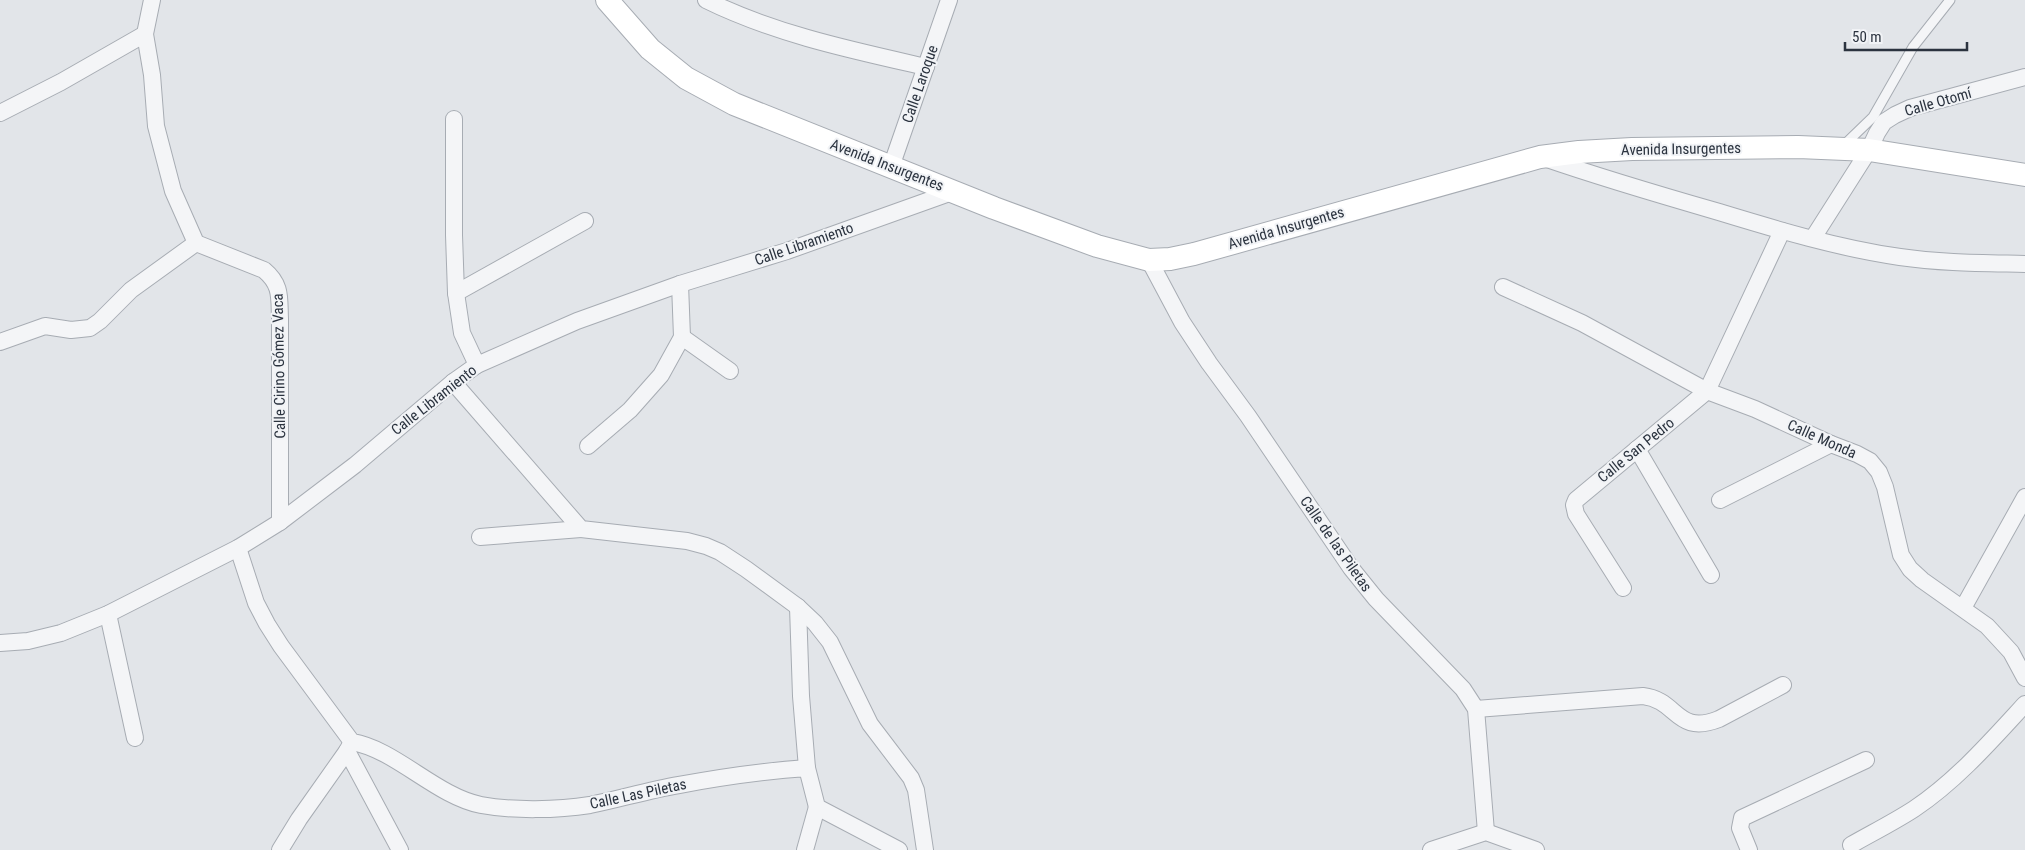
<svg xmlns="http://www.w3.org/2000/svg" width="2025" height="850" viewBox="0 0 2025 850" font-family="'Roboto Condensed',sans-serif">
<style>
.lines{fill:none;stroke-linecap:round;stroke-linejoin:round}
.service-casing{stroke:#a7acb3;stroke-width:11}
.minor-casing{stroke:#a7acb3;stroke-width:18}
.secondary-casing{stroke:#a7acb3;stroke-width:24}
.service{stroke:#f4f5f7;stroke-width:9}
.minor{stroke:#f4f5f7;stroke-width:16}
.secondary{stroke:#fff;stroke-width:22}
.labels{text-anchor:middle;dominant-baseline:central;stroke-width:4;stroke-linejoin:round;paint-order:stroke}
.street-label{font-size:15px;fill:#2b333f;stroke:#f1f3f6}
</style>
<rect width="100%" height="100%" fill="#e2e5e9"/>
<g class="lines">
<!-- service casing -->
<g class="service-casing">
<path id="service" d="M 1843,146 L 1873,117 L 1913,47 L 1950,0"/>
</g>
<!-- minor casing -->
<g class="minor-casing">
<g id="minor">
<path d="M 152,0 L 145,34 L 152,75 L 156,126 L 173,191 L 196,243 L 264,270 C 282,285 279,298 280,319 L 280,522"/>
<path d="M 706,0 C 775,34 851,50 926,67"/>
<path d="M 0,113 L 61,82 L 145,34"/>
<path d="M 454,119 L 454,235 L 456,293 L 462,333 L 477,365"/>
<path d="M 1544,158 C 1602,178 1660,195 1719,212 C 1778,230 1838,248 1900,257 C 1941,263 1984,263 2025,264"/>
<path d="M 891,167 L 949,0"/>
<path d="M 1813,238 L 1869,150 L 1877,133 L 1884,122 L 1895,115 L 1910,108 L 2025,77"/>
<path d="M 1149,260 L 1182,322 L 1209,363 L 1248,416 L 1351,568 L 1376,599 L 1463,689 L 1476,709 L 1486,832"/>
<path d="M 1503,287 L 1582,323 L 1707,391 L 1755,409 L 1831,444 L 1857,454 L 1870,461 L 1879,472 L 1885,487 L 1901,555 L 1910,569 L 1922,580 L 1987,626 L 2011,652 L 2025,678"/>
<path d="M 456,293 L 585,221"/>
<path d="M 682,337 L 730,371"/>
<path d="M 0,342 L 45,326 L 71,330 L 90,328 L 100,321 L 131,290 L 196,243"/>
<path d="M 453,382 L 581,529 L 687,541 L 706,546 L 720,552 L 746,569 L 798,607 L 815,623 L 830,642 L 870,724 L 911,778 L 916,790 L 925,850"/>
<path d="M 588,446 L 630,410 L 661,375 L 682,337 L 680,284"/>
<path d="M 1637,449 L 1711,575"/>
<path d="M 1720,500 L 1831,444"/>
<path d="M 480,537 L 581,529"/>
<path d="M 238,548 L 256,603 L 267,624 L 281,646 L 352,742 C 395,749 436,796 481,805 C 513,811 558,810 590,805 C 620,799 649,790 679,785 C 722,777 764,771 807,768 L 817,807 L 899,850"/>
<path d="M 1623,588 L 1576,514 L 1574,505 L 1576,500 L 1707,391 L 1782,231"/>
<path d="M 798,607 L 801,696 L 807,768"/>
<path d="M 1963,608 L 2025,497"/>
<path d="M 108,614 L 135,738"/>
<path d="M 0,643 L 28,641 L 61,633 L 108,614 L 238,548 L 280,522 L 355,465 L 453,382 L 477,365 L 577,321 L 680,284 L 787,251 L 955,191"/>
<path d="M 1476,709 L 1643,696 C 1678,700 1676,736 1719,719 L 1783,685"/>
<path d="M 352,742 L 347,751 L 400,850"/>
<path d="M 1851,845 C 1872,833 1894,822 1914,809 C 1956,781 1991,741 2025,704"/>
<path d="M 280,850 L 299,819 L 347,751"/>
<path d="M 805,850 L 817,807"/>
<path d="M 1431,850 L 1486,832 L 1536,850"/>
<path d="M 1749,850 L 1740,828 L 1742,818 L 1866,760"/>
</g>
</g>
<!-- secondary casing -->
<g class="secondary-casing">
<path id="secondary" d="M 607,0 L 650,49 L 686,78 L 734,104 L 994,208 L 1097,246 L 1149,260 L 1170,259 L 1194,254 L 1540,157 L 1579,152 L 1632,149 L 1798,147 L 1869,150 L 2025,175"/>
</g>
<!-- service -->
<use href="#service" class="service"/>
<!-- minor -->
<use href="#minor" class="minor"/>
<!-- secondary -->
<use href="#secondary" class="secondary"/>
</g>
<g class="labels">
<!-- street labels -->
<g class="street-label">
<text transform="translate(920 84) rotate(-71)">Calle Laroque</text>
<text transform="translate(1938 102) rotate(-16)">Calle Otomí</text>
<text transform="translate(1681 149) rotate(-1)">Avenida Insurgentes</text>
<text transform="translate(887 165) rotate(21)">Avenida Insurgentes</text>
<text transform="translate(1286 228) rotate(-16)">Avenida Insurgentes</text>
<text transform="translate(804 244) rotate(-19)">Calle Libramiento</text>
<text transform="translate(279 366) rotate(-91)">Calle Cirino Gómez Vaca</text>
<text transform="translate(434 400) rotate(-38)">Calle Libramiento</text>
<text transform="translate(1822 439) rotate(24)">Calle Monda</text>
<text transform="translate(1636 450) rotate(-39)">Calle San Pedro</text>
<text transform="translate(1336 544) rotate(55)">Calle de las Piletas</text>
<text transform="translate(638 794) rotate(-12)">Calle Las Piletas</text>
</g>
</g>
<!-- scale -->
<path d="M1845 42v8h122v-8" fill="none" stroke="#2b333f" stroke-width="2.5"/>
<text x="1852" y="42" font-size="15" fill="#2b333f" stroke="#f1f3f6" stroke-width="4" paint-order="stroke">50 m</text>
</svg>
